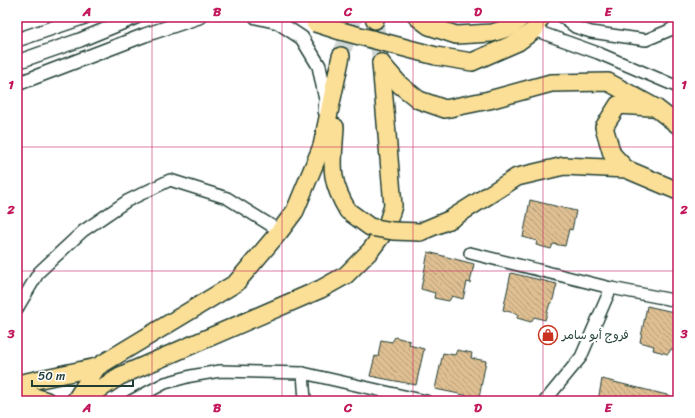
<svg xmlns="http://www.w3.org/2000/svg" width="695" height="418" viewBox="0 0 695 418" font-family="Sriracha,'Playpen Sans Arabic',sans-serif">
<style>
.building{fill:url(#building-back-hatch);stroke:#1f3d34}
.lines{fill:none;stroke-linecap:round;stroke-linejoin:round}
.primary-tunnel{stroke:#d2d8d6;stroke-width:17;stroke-dasharray:17 8;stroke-linecap:butt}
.minor-casing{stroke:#1f3d34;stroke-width:14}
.tertiary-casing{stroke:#1f3d34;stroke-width:16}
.primary-casing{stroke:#1f3d34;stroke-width:20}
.minor{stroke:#fff;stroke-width:11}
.tertiary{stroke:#fff;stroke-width:13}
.primary{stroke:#fbdf96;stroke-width:17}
.primary-bridge-casing{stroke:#1f3d34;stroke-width:20;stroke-linecap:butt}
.primary-bridge{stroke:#fbdf96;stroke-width:17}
.grid{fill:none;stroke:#c2185b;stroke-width:1;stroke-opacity:0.55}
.labels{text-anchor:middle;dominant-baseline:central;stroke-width:4;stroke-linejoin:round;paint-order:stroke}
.poi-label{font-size:12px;fill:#1f3d34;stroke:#fff;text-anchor:start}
.neatline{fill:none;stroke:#c2185b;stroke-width:1.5}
.grid-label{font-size:13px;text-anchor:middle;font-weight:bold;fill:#c2185b}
</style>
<defs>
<pattern id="building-back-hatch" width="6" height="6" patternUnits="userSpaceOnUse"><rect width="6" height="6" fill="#dfbf92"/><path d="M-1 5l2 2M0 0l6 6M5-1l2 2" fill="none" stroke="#b49c78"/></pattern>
</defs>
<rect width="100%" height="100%" fill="#fff"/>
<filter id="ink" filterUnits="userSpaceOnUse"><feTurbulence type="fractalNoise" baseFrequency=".025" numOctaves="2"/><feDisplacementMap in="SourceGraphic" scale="8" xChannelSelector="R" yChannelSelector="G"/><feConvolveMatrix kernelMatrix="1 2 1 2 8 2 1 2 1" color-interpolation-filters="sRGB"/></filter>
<g filter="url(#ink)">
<!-- building -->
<g class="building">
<path d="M 530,200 L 576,211 L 572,230 L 569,229 L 565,246 L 553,244 L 551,249 L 536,245 L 537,241 L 523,237 Z"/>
<path d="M 428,252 L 474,264 L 470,283 L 467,282 L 463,299 L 452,296 L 449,301 L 434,298 L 435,293 L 421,289 Z"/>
<path d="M 511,273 L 557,284 L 552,303 L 550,303 L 545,320 L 534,317 L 531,322 L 517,318 L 518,314 L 503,310 Z"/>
<path d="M 647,306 L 678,313 L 678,351 L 671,349 L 668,354 L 653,350 L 654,346 L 640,342 Z"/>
<path d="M 395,337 L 410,341 L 409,345 L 424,349 L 416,385 L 370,376 L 375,356 L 378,357 L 381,340 L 392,342 Z"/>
<path d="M 457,350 L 472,353 L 471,358 L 486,361 L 479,398 L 435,389 L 443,353 L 455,355 Z"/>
<path d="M 602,379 L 675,397 L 674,401 L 598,401 Z"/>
</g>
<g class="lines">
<!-- primary-tunnel -->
<g class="primary-tunnel">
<path d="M 375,20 L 381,63"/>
<path d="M 341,56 L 354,17"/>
</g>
<!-- minor casing -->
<g class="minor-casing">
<g id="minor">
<path d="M 562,17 L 575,27 L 591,32 L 646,40 L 670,30 L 678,24"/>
<path d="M 534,30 L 598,53 L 678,87"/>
<path d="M 470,253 L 611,288 L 678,301"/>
<path d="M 17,309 L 39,272 L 83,231 L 127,201 L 170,180 L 227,198 L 280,231"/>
<path d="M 303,373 L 305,401"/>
<path d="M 131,401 L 165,383 L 191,376 L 220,371 L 303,373 L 426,401"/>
<path d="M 545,401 L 581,357 L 611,288"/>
</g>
</g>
<!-- tertiary casing -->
<g class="tertiary-casing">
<g id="tertiary">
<path d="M 256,17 L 278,22 L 302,38 L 319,66 L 326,100 L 325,111"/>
<path d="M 17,40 L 85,17"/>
<path d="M 17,62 L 80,40 L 136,17"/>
<path d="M 17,84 L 145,35 L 199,17"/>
</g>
</g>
<!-- primary casing -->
<g class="primary-casing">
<g id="primary">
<path d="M 374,17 L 375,20"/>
<path d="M 417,17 L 429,26 L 456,35 L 492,33 L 511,27 L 522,17"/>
<path d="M 436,56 L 472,62 L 518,42 L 534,30 L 541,17"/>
<path d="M 381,63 L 400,85 L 419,100 L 445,109 L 489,100 L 551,83 L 608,82 L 656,108 L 678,125"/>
<path d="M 335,127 C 333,164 328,178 348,211"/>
<path d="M 626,169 L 612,154 L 604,127 L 618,105 L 650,107"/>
<path d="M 420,232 L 451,219 L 517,177 L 564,166 L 626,169 L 678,191"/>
<path d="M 17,384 L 97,367"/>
<path d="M 17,391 L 47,401"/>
<path d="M 75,401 L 97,367 L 236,283 L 280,231 L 295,211 L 322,146 L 341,56"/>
<path d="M 82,401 L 120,376 L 321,289 L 346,275 L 370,251 L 385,231 L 393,206 L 381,63"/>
</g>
</g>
<!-- minor -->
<use href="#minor" class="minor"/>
<!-- tertiary -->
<use href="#tertiary" class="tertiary"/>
<!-- primary -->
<use href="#primary" class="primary"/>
<!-- primary-bridge casing -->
<g class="primary-bridge-casing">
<g id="primary-bridge">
<path d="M 315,23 L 337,30 L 436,56"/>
<path d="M 348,211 L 370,227 L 393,231 L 420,232"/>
</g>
</g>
<!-- primary-bridge -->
<use href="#primary-bridge" class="primary-bridge"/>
</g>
</g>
<!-- grid -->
<path class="grid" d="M 152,17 L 152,401M 282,17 L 282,401M 413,17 L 413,401M 543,17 L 543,401M 17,147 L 678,147M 17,271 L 678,271"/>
<!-- icons -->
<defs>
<g id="shop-ring" transform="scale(1)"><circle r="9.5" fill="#fff" stroke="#c8321e" stroke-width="1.5"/><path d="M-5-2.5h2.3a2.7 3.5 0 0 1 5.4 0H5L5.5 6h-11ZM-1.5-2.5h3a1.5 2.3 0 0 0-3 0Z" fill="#c8321e"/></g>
</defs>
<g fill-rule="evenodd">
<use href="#shop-ring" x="548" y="335"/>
</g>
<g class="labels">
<!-- poi labels -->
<g class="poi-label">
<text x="562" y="335">فروج أبو سامر</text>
</g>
</g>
<!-- margin -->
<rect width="695" height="418" fill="none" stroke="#fff" stroke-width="44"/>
<!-- scale -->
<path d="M32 380v6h101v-6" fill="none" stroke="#1f3d34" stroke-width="2"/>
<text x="38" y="380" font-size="12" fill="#1f3d34" stroke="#ffffff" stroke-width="3" paint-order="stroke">50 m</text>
<rect x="22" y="22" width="651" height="374" class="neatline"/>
<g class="grid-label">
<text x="87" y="16">A</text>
<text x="217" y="16">B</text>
<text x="348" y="16">C</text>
<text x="478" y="16">D</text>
<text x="608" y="16">E</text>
<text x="11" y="89">1</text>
<text x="684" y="89">1</text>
<text x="11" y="214">2</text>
<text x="684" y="214">2</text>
<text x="11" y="338">3</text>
<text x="684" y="338">3</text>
<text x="87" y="412">A</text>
<text x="217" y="412">B</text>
<text x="348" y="412">C</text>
<text x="478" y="412">D</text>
<text x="608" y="412">E</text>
</g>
</svg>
